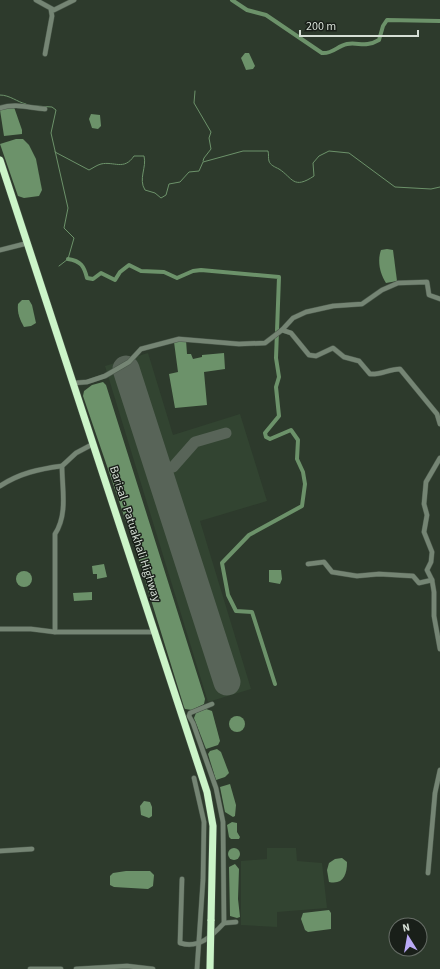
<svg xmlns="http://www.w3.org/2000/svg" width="440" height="969" viewBox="0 0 440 969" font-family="'Source Sans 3',sans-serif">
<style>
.built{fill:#324431}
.water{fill:#6c926a}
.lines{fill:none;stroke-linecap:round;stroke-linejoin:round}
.stream{stroke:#6c926a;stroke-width:1}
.canal{stroke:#6c926a;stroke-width:4}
.taxiway{stroke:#586458;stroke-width:11}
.runway{stroke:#586458;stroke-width:27}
.minor-casing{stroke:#4b584b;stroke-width:5.5}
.highway-casing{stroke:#4b584b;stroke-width:8}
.minor{stroke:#758574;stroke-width:4.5}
.highway{stroke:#cbf4c8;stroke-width:7}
.highway-bridge-casing{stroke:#4b584b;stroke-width:8;stroke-linecap:butt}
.highway-bridge{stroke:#cbf4c8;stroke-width:7}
.labels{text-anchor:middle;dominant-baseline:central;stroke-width:3;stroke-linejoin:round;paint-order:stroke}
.street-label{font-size:12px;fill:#d6dfd6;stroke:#191f19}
</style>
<rect width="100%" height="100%" fill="#2d3a2c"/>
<!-- built -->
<g class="built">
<path d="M 148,353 L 173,435 L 240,414 L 267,501 L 200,521 L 251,689 L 208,702 L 105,366 Z"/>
<path d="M 267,848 L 296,848 L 297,861 L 322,863 L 327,908 L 277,912 L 277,927 L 241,925 L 241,861 L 267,859 Z"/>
</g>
<!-- water -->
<g class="water">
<path d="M 245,53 L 249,53 L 255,66 L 253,69 L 246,70 L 241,58 Z"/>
<path d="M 14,107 L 22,130 L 22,134 L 4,136 L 0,110 Z"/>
<path d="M 91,114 L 100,115 L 101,126 L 98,129 L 92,128 L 89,119 Z"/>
<path d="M 16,139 L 23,139 L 29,145 L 36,159 L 42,190 L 39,196 L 24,198 L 18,196 L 0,144 Z"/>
<path d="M 387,249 L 393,250 L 397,281 L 386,283 C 380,274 377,261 381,250 Z"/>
<path d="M 22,300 L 29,300 L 32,305 L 36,323 L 31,326 L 24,327 C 20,320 17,313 18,304 Z"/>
<path d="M 186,340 L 187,354 L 191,354 L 193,359 L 202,357 L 202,355 L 224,353 L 225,369 L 204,372 L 207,405 L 175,408 L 169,374 L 178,372 L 174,342 Z"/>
<path d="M 103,382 L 106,385 L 205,699 L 204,704 L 192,710 L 185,709 L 184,707 L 136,551 L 83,396 L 84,391 L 92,385 Z"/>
<path d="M 104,564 L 107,577 L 97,579 L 97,574 L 93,574 L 92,566 Z"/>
<path d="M 269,570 L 281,570 L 282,579 L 280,584 L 269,582 Z"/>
<circle cx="24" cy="579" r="8"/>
<path d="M 92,592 L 92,600 L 74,601 L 73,593 Z"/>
<path d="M 206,709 L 212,711 L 220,741 L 218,745 L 206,749 L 194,718 L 196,713 Z"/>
<circle cx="237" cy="724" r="8"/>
<path d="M 217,749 L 221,752 L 229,773 L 225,777 L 216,780 L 208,754 L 210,751 Z"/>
<path d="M 230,784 L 236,805 L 235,816 L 233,817 L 225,812 L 220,787 Z"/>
<path d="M 144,801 L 150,802 L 152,807 L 152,816 L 149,818 L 141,815 L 140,806 Z"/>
<path d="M 232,822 L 237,823 L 237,832 L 240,837 L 239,839 L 231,839 L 229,837 L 227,825 Z"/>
<circle cx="234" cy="854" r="6"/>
<path d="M 342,858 L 347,862 C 347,875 343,885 329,882 L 327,870 L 329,863 L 335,859 Z"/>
<path d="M 235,864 L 239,869 L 238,899 L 240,917 L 237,918 L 230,916 L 229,867 Z"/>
<path d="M 126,871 L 150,871 L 154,875 L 153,886 L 148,889 L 114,887 L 110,885 L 110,876 L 113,873 Z"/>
<path d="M 329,910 L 331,913 L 331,929 L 308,932 L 305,930 L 301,919 L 303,913 Z"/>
</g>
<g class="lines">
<!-- stream -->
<g class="stream">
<path d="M 195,91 L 194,103 L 211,132 L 209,138 L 211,149 L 204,158 L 203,161"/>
<path d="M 0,95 C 10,95 17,102 26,104"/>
<path d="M 35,106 L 52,107 L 56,110 L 51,133 L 68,208 L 64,228 L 74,238 L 68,259 L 59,266"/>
<path d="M 55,152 L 89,170 C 93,168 97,165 101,164 C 114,161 124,171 134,156 L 144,156 C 147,167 138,179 145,190 L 155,193 L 161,198 L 166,195 L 169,184 L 180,182 L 189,172 L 199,171 L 203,162 L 243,151 L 268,151 C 269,155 268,158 269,161 C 270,165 275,167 279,169 C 293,178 293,190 314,176 L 313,163 L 319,156 L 329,151 L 349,153 L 395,187 L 431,189 L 440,187"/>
</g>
<!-- canal -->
<g class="canal">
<path d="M 232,0 L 247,10 L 266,15 L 322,53 C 333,54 337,46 347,44 C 359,42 365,48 379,40 L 383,26 L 387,20 L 440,21"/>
<path d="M 68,259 C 81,261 84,266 87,278 L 93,279 L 101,273 L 115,280 L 120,272 L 129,265 L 141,271 L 164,272 L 177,278 L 193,271 L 201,270 L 279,277 L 276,358 L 279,377 L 276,387 L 279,416 L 265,433 L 266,437 L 270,439 L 291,430 L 298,440 L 297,459 L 303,472 L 305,484 L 302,506 L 249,535 L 222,563 L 228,595 L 236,611 L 252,612 L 275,684"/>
</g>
<!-- taxiway -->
<path class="taxiway" d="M 159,471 L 173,467 L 195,442 L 226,433"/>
<!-- runway -->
<path class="runway" d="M 126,369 L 227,682"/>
<!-- minor casing -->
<g class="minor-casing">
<g id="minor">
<path d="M 36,0 L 54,10 L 74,0"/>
<path d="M 45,54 L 52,16 L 51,10"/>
<path d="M 0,108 C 15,103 30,108 45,109"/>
<path d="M 0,250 L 28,243"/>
<path d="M 282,330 L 291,333 L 309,355 L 316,356 L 333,348 L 344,357 L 359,361 L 370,374 C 381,375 389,369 400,369 L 437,414 L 440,424"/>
<path d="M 74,383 L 87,382 L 105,376 L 129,362 L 141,349 L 179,339 L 239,344 L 265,343 L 282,330 L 293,318 L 306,312 L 333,306 L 362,304 L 382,290 L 398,283 L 427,282 L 429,295 L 440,299"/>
<path d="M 0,486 C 20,473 39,469 62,466"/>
<path d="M 308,564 L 324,562 L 332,572 L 357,576 L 379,574 L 413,576 L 419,583 L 432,580 L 427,570 L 431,562 L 432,552 L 424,532 L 427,515 L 424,504 L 426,482 L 440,458"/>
<path d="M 432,580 L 434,592 L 434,616 L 440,649"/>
<path d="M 0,629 L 31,629 L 55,632 L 156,632"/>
<path d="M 55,632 L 55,534 C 68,514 62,489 62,466 L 76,453 L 93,444"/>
<path d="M 194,778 L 204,822 L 203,880 L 197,969"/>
<path d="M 0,851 L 32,849"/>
<path d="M 428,873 L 435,793 L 440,770"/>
<path d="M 182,879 L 180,943 C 199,949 212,936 224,923 L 223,822 L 216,788 L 193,723 L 189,716 L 190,713 L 212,704"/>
<path d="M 224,923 L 236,922"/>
<path d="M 30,969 L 61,969"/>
<path d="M 76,969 L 127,966 L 153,969"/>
</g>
</g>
<!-- highway casing -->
<g class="highway-casing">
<path id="highway" d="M 0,160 L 207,792 L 213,826 L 211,921"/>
</g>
<!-- minor -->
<use href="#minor" class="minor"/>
<!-- highway -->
<use href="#highway" class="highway"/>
<!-- highway-bridge casing -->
<g class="highway-bridge-casing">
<path id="highway-bridge" d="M 210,969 L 211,921"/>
</g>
<!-- highway-bridge -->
<use href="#highway-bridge" class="highway-bridge"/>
</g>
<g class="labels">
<!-- street labels -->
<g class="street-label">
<text transform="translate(135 534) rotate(72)">Barisal - Patuakhali Highway</text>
</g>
</g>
<!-- north arrow -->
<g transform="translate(408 937) rotate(349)"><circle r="19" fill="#191f19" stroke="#656c65"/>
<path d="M0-3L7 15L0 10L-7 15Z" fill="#baaaf6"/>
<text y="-6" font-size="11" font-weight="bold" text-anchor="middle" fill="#d6dfd6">N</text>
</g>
<!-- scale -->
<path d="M300 30v6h118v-6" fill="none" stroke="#d6dfd6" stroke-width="2"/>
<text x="306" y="30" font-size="12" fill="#d6dfd6" stroke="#191f19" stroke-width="3" paint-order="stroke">200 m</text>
</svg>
